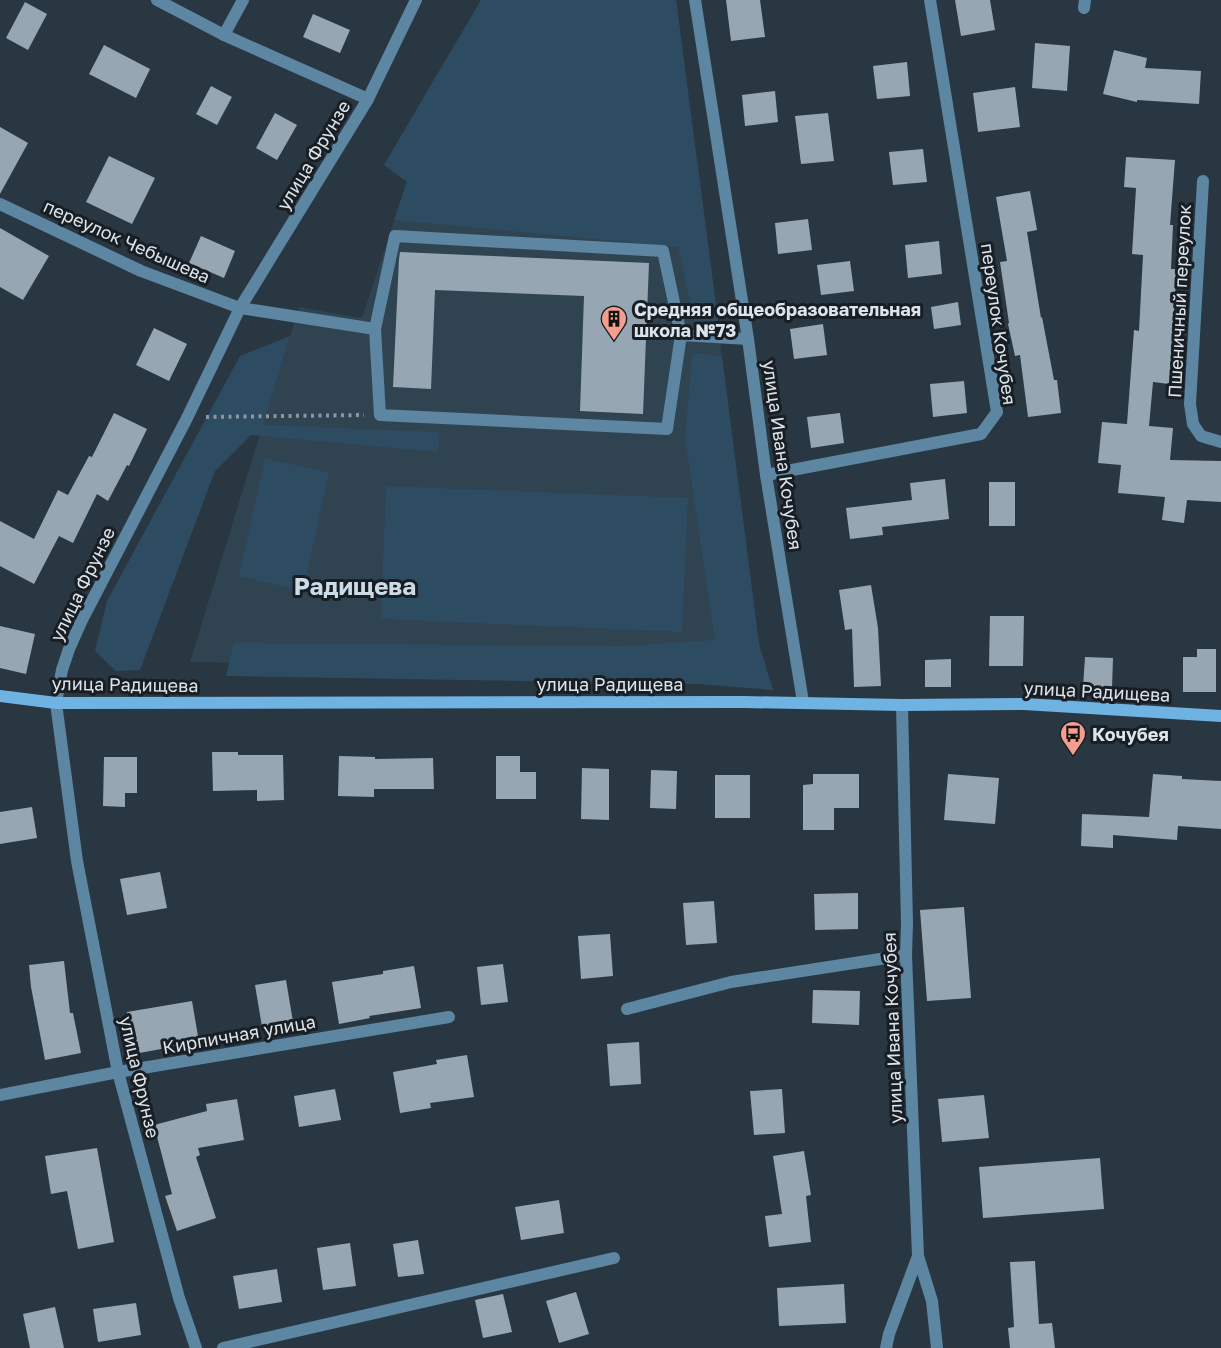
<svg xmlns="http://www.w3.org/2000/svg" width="1221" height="1348" viewBox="0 0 1221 1348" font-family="'Golos Text',sans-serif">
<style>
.built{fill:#304351}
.green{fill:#2d4c62}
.building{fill:#96a7b3}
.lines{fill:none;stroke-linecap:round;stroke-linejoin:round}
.path{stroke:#8b969f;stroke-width:4;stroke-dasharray:3 4.5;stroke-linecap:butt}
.lane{stroke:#5d86a3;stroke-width:12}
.street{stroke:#5d86a3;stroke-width:12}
.secondary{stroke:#6fb3e2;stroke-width:12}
.labels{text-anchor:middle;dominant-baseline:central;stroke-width:6;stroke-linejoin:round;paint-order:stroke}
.street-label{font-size:18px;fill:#dce4eb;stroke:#181e23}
.poi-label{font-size:18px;font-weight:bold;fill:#dce4eb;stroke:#181e23;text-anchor:start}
.district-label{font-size:24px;font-weight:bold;fill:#cbdce9;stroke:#181e23}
</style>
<rect width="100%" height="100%" fill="#293742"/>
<polygon class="built" points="481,0 676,0 759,644 756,675 190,662 299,307 362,318 407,182 384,165"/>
<g class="green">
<polygon points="481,0 676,0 719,327 695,324 678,247 394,220 407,182 384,165"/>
<polygon points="290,336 263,425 440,432 438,452 251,435 215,471 140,670 116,671 95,651 107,601 240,356"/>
<polygon points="692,353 722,356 759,644 773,690 697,684 226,676 234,643 624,646 715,640 685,438"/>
<polygon points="265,458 329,473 303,591 239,576"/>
<polygon points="386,486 688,498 682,632 381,619"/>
</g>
<g class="building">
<polygon points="726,0 760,0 765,37 731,41"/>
<polygon points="955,0 990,0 995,30 961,36"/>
<polygon points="25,2 47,14 28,50 6,38"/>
<polygon points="313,14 350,30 340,53 303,37"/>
<polygon points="1035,43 1070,46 1067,91 1032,88"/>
<polygon points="104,45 150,69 136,98 89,74"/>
<polygon points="1114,50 1147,58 1145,68 1201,71 1199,104 1137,100 1137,102 1103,94"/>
<polygon points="907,62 910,96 877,99 873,66"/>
<polygon points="211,86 232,97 217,125 196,114"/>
<polygon points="1015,87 1020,127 978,132 973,93"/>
<polygon points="775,91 778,122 745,126 742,95"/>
<polygon points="275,113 297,125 277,160 256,148"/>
<polygon points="828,113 834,161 801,164 795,116"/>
<polygon points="0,127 28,143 0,194"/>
<polygon points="923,149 927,182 893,185 889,152"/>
<polygon points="109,156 155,178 132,224 86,202"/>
<polygon points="1126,157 1175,160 1170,225 1173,225 1171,269 1177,269 1169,384 1153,382 1149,426 1173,428 1170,460 1221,461 1221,502 1187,500 1184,523 1162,520 1165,497 1118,493 1121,465 1098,463 1102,422 1127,424 1134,330 1139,331 1143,255 1132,254 1136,188 1124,187"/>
<polygon points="1030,191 1037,230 1027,232 1041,318 1042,317 1054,380 1057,380 1061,413 1028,417 1020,355 1015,356 1008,324 1009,323 1000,262 1007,261 996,197"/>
<polygon points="808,219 812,250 778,254 775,223"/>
<polygon points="0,228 49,256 23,300 0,287"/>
<polygon points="201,236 235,251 224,278 189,263"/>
<polygon points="939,241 942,274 908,278 905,245"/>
<polygon points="400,252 649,263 643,414 580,411 584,296 435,290 431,389 393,387 399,259"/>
<polygon points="850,261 854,291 821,295 817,265"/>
<polygon points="958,302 961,325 934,329 931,307"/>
<polygon points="823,324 827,355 794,359 790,329"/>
<polygon points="154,328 187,344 169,381 136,365"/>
<polygon points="964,381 967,413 933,417 930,384"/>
<polygon points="114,413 147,429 129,466 127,465 108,501 97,494 73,543 59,536 34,584 0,566 0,521 34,539 58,490 68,495 89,456 92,457"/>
<polygon points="840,413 844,443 811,448 807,417"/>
<polygon points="945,479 949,519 882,527 883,535 850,539 846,508 912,500 910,483"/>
<rect x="989" y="482" width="26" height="44"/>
<polygon points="871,585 878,628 881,686 854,687 852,629 845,630 839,590"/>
<polygon points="990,616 1024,616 1023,666 989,666"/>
<polygon points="0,626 35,634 26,674 0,668"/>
<polygon points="1197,649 1216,649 1216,692 1183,692 1183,657 1197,657"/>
<polygon points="1085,657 1113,658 1112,688 1083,687"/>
<polygon points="951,659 951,687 925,687 925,660"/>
<polygon points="212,752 238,752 238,755 283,755 284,800 257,801 257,790 213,791"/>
<polygon points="339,756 375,757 375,759 433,758 434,789 374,789 374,797 338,796"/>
<polygon points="496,756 520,756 520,772 536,772 536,799 496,799"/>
<polygon points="104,757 137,757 137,793 125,793 125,807 103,806"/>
<polygon points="582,768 609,769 609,820 581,819"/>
<polygon points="651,770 677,771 676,809 650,808"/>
<polygon points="813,774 859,774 859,808 834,808 834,830 803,830 803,785 813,784"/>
<polygon points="948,774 999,778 995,824 944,820"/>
<polygon points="1153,774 1182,776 1182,779 1221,781 1221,829 1178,826 1177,840 1113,835 1113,848 1081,846 1082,814 1149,817"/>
<rect x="715" y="775" width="35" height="43"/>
<polygon points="32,807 37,838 0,844 0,812"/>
<polygon points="160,872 167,908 127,915 120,879"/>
<polygon points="858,893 858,929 815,930 814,894"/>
<polygon points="714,901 717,943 686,945 683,903"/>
<polygon points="964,907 971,998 927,1001 920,910"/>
<polygon points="610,934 613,976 581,979 578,936"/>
<polygon points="64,961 70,1013 73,1013 81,1053 45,1060 31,987 29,965"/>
<polygon points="503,964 508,1002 481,1005 477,967"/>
<polygon points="414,966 421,1008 369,1016 370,1018 339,1024 332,982 383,974 383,971"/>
<polygon points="286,980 293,1022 262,1027 255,985"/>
<polygon points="813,990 860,991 859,1025 812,1023"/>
<polygon points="192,1001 199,1042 134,1054 127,1012"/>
<polygon points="639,1042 641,1084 610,1086 607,1044"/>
<polygon points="467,1055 474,1097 430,1103 431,1108 400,1113 393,1072 437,1064 436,1060"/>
<polygon points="335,1089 341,1120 299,1127 294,1096"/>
<polygon points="782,1089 785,1133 754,1135 750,1091"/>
<polygon points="984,1095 989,1138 942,1142 938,1099"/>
<polygon points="237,1099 244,1140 198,1148 200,1155 196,1157 216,1218 177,1231 165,1196 172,1194 154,1125 207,1111 206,1104"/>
<polygon points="97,1148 114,1242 78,1249 67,1191 51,1194 45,1156"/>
<polygon points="804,1151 811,1195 806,1196 811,1242 769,1247 765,1216 782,1214 773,1156"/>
<polygon points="1100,1158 1104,1209 983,1218 979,1167"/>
<polygon points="559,1200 564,1233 521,1240 515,1207"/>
<polygon points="418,1240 424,1274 398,1277 393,1244"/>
<polygon points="350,1243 356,1286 323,1290 317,1248"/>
<polygon points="1035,1261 1039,1324 1052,1323 1055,1348 1010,1348 1008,1328 1014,1327 1010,1262"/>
<polygon points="277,1269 282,1302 239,1309 233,1276"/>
<polygon points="844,1284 846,1323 779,1326 777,1288"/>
<polygon points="576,1292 589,1334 559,1343 546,1301"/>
<polygon points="503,1294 512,1332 483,1338 475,1300"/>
<polygon points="136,1303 141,1335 98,1342 93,1309"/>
<polygon points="55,1307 64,1348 30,1348 23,1314"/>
</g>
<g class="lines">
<polyline class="path" points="206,417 364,415"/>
<g class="lane">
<polyline points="1084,8 1085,0"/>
<polyline points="224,35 243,0"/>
<polyline points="240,308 375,329"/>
<polyline points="681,335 663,251 395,236 375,329 380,415 667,429 681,335 748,339"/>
<polyline points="627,1009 731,982 906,955"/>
<polyline points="223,1348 614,1258"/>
<polyline points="886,1348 889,1334 918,1256"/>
</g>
<g class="street">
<polyline points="157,0 224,35 368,99"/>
<polyline points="695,0 748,339 766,475 803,702"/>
<polyline points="1203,181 1190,404 1193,424 1201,436 1221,442"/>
<polyline points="0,204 141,271 240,308"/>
<polyline points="766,475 981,434 997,412 930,0"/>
<polyline points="902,705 907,923 906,955 918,1256 932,1301 937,1348"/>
<polyline points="0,1095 118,1072 449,1017"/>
<polyline points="196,1348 179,1298 118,1072 77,861 56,703 62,670 69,649 81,622 187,418 240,308 368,99 416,0"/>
</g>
<polyline class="secondary" points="0,696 56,703 744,702 902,705 1024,704 1221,716"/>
</g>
<defs>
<symbol id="building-pin" viewBox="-11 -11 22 30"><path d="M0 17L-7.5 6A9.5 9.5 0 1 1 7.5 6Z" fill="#f59d8e" stroke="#181e23"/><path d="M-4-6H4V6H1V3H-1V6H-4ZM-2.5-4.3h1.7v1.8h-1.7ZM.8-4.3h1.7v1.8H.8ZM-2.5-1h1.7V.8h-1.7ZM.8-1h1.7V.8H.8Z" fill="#111"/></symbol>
<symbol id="bus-pin" viewBox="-11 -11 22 30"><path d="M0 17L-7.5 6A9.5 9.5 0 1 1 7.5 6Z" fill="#f59d8e" stroke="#181e23"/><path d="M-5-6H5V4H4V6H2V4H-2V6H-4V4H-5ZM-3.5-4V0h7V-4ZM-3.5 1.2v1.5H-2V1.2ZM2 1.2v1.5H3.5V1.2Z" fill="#111"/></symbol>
</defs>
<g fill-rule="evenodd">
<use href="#building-pin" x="599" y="304" width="30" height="40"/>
<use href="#bus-pin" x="1058" y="719" width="30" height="40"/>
</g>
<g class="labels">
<g class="street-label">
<text transform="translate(313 155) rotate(-59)">улица Фрунзе</text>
<text transform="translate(127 241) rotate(24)">переулок Чебышева</text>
<text transform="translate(1179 301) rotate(-87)">Пшеничный переулок</text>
<text transform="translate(999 324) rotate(82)">переулок Кочубея</text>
<text transform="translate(783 455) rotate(82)">улица Ивана Кочубея</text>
<text transform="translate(82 584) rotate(-64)">улица Фрунзе</text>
<text transform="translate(125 684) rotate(1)">улица Радищева</text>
<text x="610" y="684">улица Радищева</text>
<text transform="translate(1097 691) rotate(3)">улица Радищева</text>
<text transform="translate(892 1028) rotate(-92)">улица Ивана Кочубея</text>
<text transform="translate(239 1034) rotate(-10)">Кирпичная улица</text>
<text transform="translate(140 1077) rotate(77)">улица Фрунзе</text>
</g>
<g class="poi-label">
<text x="634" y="309">Средняя общеобразовательная<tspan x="634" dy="21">школа №73</tspan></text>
<text x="1092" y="734">Кочубея</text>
</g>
<g class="district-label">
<text x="355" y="585">Радищева</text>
</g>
</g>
</svg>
